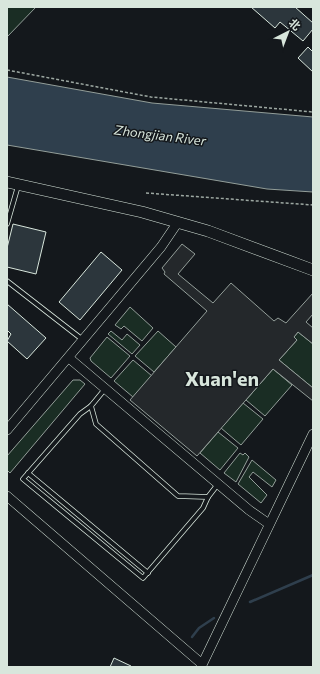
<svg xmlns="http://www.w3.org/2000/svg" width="320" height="674" viewBox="0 0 320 674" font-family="Commissioner,'Noto Sans SC',sans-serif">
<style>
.green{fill:#1a2d24;stroke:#939e99}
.parking{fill:#24282b;stroke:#939e99}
.water{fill:#2f3f4d;stroke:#939e99}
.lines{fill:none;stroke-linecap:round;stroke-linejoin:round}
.stream{stroke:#2f3f4d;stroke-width:2.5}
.building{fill:#2c363c;stroke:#d8e6dc}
.service-casing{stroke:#d8e6dc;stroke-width:5.5}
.tertiary-casing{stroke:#d8e6dc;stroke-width:10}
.secondary-casing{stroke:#d8e6dc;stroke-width:12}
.path{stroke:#9da8a2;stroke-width:1.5;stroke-dasharray:3 2;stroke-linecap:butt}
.service{stroke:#14181c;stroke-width:4}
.tertiary{stroke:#14181c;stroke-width:9}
.secondary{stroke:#14181c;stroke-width:11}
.labels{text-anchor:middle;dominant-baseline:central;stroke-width:3;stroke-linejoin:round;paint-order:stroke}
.water-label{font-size:13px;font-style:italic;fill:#d8e6dc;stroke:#14181c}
.town-label{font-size:20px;font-weight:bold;fill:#d8e6dc;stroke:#14181c}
</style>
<rect width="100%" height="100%" fill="#14181c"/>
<g class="green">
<polygon points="7,7 36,7 7,37"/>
<polygon points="130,307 153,328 142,341 124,326 121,329 115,325"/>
<polygon points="111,331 122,340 127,334 140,345 132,354 108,334"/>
<polygon points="158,331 176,347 154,372 135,356"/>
<polygon points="298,332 313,344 313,388 279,360 297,340 294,337"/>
<polygon points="107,337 130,356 111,378 91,361 90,358"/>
<polygon points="133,360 152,376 133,397 114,381"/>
<polygon points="273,369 292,385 265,416 246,400"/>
<polygon points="73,380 80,380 85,384 10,473 7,470 7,456"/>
<polygon points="243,403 263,419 241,445 221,428"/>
<polygon points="218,432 238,448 220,470 200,453"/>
<polygon points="240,453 243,455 245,453 249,457 236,482 224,473"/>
<polygon points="252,460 276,480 272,487 253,472 249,477 267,495 261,503 238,484"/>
</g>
<polygon class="parking" points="182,244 195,254 178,274 213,303 231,283 274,321 278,318 286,323 313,293 313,314 306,322 313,328 313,344 298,332 294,337 297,340 279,360 313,388 313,401 273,369 197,456 130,400 207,311 164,274 165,272 162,268"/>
<polygon class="water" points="7,77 152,103 313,117 313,192 267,189 7,145"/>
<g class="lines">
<g class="stream">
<polyline points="250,602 313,575"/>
<polyline points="192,637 199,628 214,618"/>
</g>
</g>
<g class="building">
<polygon points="251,7 295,7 313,23 313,29 303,41 280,22 275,28"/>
<polygon points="308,47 313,52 313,72 298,58"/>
<polygon points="13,224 46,232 36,274 7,267 7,248"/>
<polygon points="101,252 122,270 80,320 59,302"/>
<polygon points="7,304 46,338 27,359 7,341 11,334 7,330"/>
<polygon points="114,658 131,666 131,667 110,667"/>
</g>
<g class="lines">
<defs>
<g id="service">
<polyline points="7,224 18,186"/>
<polyline points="7,281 83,340"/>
<polyline points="105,389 91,406 80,414 23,479 143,578 203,508 208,497 218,484"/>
<polyline points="91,406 96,424 178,496 208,497"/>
<polyline points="28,473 148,573"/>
</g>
<g id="tertiary">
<polyline points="69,358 249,510 269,524"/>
<polyline points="7,430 161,247 178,222"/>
<polyline points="7,496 202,664"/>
<polyline points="201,667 313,434"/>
</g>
<polyline id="secondary" points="7,182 142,212 208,231 313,270"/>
</defs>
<use href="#service" class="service-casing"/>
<use href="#tertiary" class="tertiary-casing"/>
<use href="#secondary" class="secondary-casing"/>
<g class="path">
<polyline points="7,70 151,97 313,112"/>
<polyline points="146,193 313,205"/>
</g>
<use href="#service" class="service"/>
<use href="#tertiary" class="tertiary"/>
<use href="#secondary" class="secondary"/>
</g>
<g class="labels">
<g class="water-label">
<text transform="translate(160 135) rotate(7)">Zhongjian River</text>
</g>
<g class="town-label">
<text x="222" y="378">Xuan'en</text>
</g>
</g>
<rect width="320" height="674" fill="none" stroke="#d8e6dc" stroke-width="16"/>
<g transform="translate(288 32) rotate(42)" stroke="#14181c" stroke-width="3" paint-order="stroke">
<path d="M0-3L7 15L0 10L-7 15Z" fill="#d8e6dc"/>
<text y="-6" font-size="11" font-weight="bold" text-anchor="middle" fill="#d8e6dc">北</text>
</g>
</svg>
